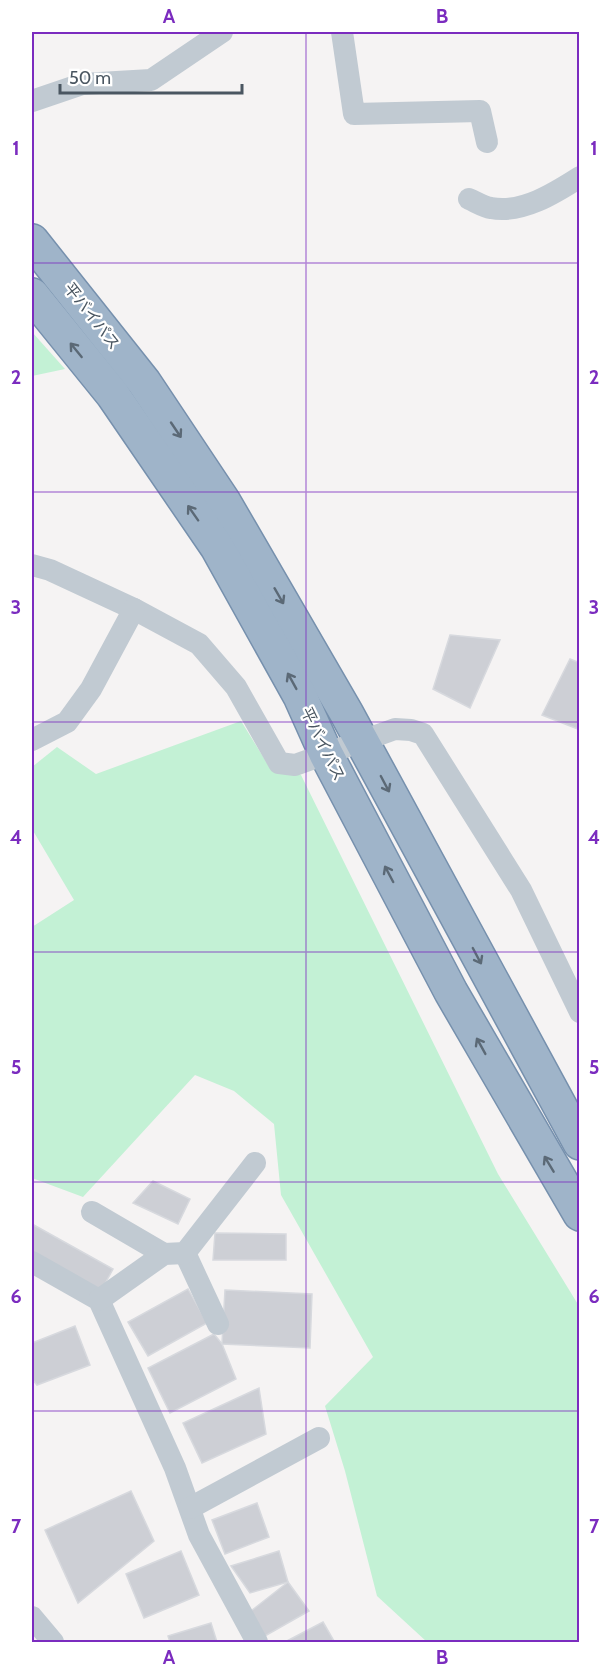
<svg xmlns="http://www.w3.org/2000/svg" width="611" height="1674" viewBox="0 0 611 1674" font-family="Cabin,'Noto Sans JP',sans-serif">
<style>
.green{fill:#c3f1d5}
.building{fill:#cdcfd5;stroke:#d7d9de;stroke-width:1.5}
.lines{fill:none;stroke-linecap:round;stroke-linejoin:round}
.trunk-casing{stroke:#7690ad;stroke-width:36}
.minor{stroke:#c1cad2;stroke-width:22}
.trunk{stroke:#9fb4c9;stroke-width:33}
.oneway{stroke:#5b6976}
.grid{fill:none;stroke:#7b2cbf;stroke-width:1.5;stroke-opacity:0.55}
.labels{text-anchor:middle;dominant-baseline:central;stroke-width:4.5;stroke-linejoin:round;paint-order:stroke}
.street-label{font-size:16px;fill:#4a5661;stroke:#fff}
.neatline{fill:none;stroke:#7b2cbf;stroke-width:2}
.grid-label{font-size:20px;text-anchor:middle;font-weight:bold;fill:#7b2cbf}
</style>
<rect width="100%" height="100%" fill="#f5f3f3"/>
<g class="green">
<polygon points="32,332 65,369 32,376"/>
<polygon points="241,721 270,768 301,775 498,1174 579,1306 579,1642 427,1642 377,1596 345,1471 325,1406 373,1357 281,1195 274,1124 234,1091 195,1075 83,1197 32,1178 32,927 74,900 32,829 32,767 57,747 96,774"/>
</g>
<g class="building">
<polygon points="450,635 500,640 470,708 433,689"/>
<polygon points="570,659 580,663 580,730 542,715"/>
<polygon points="153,1181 190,1199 178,1224 133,1203"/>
<polygon points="32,1224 113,1269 101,1291 32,1253"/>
<polygon points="215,1233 286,1234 286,1260 213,1260"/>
<polygon points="188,1289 207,1323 148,1356 128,1322"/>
<polygon points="225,1290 312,1294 310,1348 222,1344"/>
<polygon points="75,1326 90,1365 37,1385 32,1379 32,1343"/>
<polygon points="214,1334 222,1344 236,1379 170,1413 148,1368"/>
<polygon points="259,1388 266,1434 202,1463 183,1423"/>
<polygon points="131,1491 154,1541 78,1603 45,1530"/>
<polygon points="257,1503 269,1537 225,1554 212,1520"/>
<polygon points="181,1551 199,1595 144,1618 126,1574"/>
<polygon points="279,1551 288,1582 250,1593 231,1566"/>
<polygon points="288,1582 309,1611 265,1636 251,1611"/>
<polygon points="323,1622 334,1641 285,1642"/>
<polygon points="211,1623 217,1642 170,1642 168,1636"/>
</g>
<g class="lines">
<defs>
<g id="trunk">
<polyline points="32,241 144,382 224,502 347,714 580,1143"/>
<polyline points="32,295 113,395 217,547 300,696 326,754 451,992 580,1214"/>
</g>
</defs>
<use href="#trunk" class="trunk-casing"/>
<g class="minor">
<polyline points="342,32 354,114 480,111 487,142"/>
<polyline points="32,101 82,84 151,80 222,32"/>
<path d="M 469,199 C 476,202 484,207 491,208 C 522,214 555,193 580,177"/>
<polyline points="32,565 50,570 134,609 199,644 236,687 279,763 295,765 395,729 411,730 423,734 521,890 580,1012"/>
<polyline points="32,740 67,722 91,689 134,609"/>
<polyline points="92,1212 164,1254"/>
<polyline points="185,1253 218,1324"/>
<polyline points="32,1262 99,1300 175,1468 199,1535 257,1642"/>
<polyline points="99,1300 164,1254 185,1253 255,1163"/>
<polyline points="190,1508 319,1438"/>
<polyline points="32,1617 53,1642"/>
</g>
<use href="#trunk" class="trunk"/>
</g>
<defs><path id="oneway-shaft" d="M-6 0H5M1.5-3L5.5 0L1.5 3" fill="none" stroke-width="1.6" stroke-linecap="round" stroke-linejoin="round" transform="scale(1.5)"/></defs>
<g class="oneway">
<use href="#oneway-shaft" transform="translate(76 350) rotate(-129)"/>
<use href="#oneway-shaft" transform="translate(176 430) rotate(56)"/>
<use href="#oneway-shaft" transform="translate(193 513) rotate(-125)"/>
<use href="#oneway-shaft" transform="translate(279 596) rotate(60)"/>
<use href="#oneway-shaft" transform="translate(292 681) rotate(-119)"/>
<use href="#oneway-shaft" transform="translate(385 784) rotate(62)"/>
<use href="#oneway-shaft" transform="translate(389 874) rotate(-118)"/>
<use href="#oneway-shaft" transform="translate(477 956) rotate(62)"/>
<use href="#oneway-shaft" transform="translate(481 1046) rotate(-119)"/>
<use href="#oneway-shaft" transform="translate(549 1164) rotate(-121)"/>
</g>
<path class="grid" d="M 306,32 L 306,1642M 32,263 L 580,263M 32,492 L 580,492M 32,722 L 580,722M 32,952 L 580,952M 32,1182 L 580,1182M 32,1411 L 580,1411"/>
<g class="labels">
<g class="street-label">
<text transform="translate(92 316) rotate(52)">平バイパス</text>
<text transform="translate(323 744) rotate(64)">平バイパス</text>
</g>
</g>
<rect width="611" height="1674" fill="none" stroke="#ffffff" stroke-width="66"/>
<path d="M60 84v9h182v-9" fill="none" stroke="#4a5661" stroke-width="3"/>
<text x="69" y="84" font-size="18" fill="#4a5661" stroke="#ffffff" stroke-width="4.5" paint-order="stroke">50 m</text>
<rect x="33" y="33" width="545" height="1608" class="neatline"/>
<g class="grid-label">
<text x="169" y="23">A</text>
<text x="442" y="23">B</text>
<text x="16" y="155">1</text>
<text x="594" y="155">1</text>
<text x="16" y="384">2</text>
<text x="594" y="384">2</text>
<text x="16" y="614">3</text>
<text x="594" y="614">3</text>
<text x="16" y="844">4</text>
<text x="594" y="844">4</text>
<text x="16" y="1074">5</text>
<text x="594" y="1074">5</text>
<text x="16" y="1303">6</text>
<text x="594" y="1303">6</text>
<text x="16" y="1533">7</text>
<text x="594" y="1533">7</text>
<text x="169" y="1664">A</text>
<text x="442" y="1664">B</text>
</g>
</svg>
